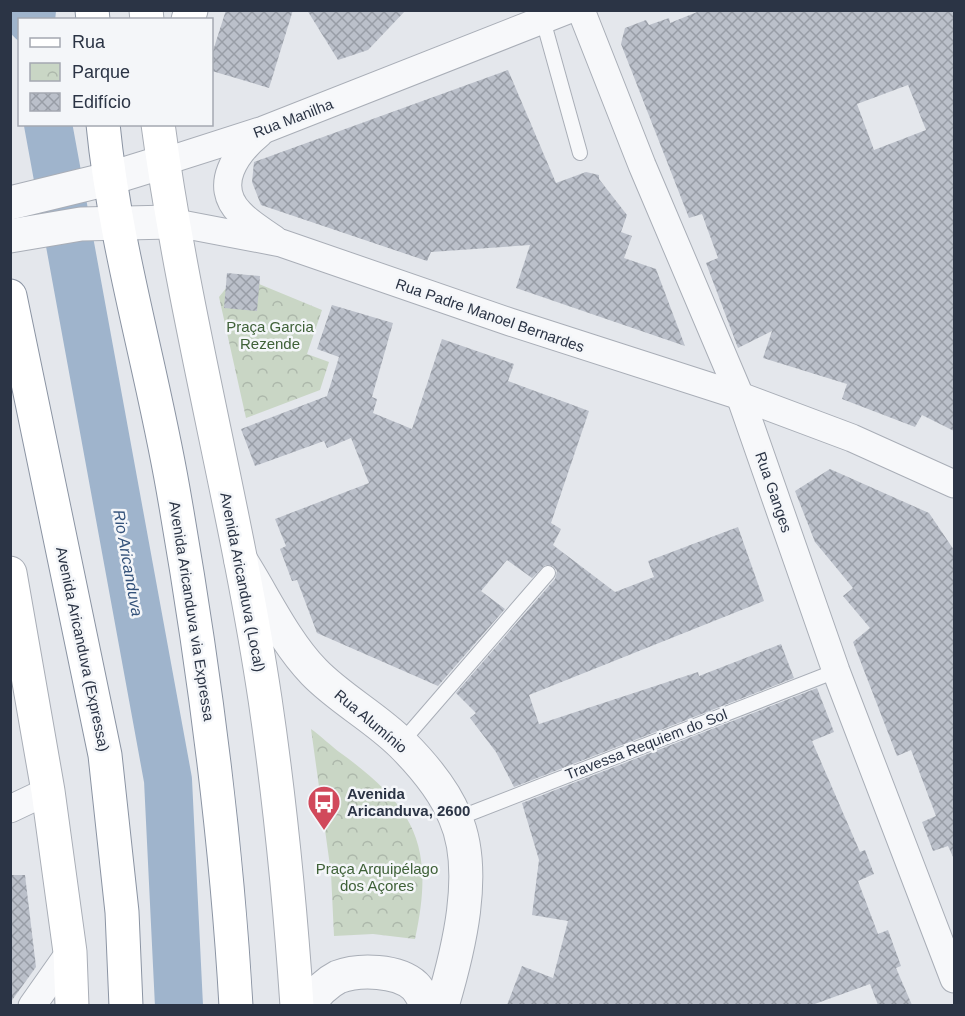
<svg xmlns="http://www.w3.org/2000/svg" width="965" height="1016" viewBox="0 0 965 1016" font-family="Arial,sans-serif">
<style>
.park{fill:url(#park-crowns)}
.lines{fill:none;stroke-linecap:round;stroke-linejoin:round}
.river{stroke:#9fb4cc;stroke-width:48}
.building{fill:url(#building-cross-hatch);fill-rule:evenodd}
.service-casing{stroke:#a9aeb7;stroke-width:16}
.minor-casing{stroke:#a9aeb7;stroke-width:29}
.tertiary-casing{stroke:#a9aeb7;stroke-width:35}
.secondary-casing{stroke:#a9aeb7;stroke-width:35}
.trunk-casing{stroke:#8b94a3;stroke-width:35}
.service{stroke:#f7f8fa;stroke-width:14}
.minor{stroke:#f7f8fa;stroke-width:27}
.tertiary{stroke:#f7f8fa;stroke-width:33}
.secondary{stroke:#fff;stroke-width:33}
.trunk{stroke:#fff;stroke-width:33}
.labels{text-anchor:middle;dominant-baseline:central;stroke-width:5;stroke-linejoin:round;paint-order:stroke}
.street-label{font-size:15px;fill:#2b3445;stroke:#f4f6f9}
.park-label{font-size:15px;fill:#3f6138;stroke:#f4f6f9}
.poi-label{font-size:15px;font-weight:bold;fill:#2b3445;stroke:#f4f6f9;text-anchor:start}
.water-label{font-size:16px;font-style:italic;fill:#34527a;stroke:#f4f6f9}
</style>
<defs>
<pattern id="park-crowns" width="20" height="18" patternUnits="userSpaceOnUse" patternTransform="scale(1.5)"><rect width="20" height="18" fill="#c9d6c5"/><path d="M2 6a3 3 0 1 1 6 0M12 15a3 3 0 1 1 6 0" fill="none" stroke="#adb8ab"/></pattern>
<pattern id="building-cross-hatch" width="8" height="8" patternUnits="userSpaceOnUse" patternTransform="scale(1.5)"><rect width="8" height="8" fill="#bbc0ca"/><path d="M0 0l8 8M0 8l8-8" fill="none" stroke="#989da6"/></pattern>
</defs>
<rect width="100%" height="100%" fill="#e4e7ec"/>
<g class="park">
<polygon points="231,282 259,284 322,310 307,354 329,362 320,390 246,418 219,297"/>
<path d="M 311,729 C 320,735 332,747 342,754 C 416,808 435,847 415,939 L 373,934 L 334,936 L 331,873 Z"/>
</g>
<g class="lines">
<g class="river">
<polyline points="31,20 32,10"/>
<polyline points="48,124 168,780 179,1006"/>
</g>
</g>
<g class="building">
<polygon points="226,10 293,10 269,88 212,71 212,54"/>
<polygon points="307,10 406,10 368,50 338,60"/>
<path d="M 702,10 L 954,10 L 954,431 L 922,415 L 915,427 L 842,399 L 847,384 L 763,358 L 772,331 L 738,348 L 706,263 L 718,258 L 702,214 L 689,218 L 621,44 L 625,28 L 646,20 L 649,25 L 669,18 L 670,23 ZM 908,85 L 926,130 L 874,150 L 857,104 Z"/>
<polygon points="508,70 556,183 586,172 599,175 599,179 627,215 621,232 632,236 624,258 656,269 685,346 516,288 530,245 431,252 427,261 261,205 252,182 254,162"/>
<polygon points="227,273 260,276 257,311 224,308"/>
<polygon points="332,305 393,323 372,397 377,399 373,413 412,429 442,339 514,364 508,381 589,411 551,523 561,529 553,545 615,592 654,577 648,561 738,527 764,601 529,695 539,724 698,672 699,676 781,644 794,678 514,787 496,752 470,718 476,713 456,693 555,579 557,571 553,566 545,565 532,578 507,560 481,591 505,609 438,686 317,633 297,580 292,581 280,549 286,546 275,519 369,483 351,438 327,448 324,441 255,466 241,429 327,396 339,357 317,349"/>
<polygon points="830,469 929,513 954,550 954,859 948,846 933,851 922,822 936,816 911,750 897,756 853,642 870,628 843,596 853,588 815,542 795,491"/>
<polygon points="817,688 834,732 812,741 860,852 865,850 874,874 858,881 878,934 888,930 901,966 896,968 912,1005 878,1005 870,984 812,1005 507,1005 522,966 553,978 568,921 532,915 539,860 522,803"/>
<polygon points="10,875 25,875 36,967 10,1003"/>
</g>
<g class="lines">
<defs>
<g id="service">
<polyline points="543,20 580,153"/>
<polyline points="401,743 548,573"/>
<polyline points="456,819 836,671"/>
</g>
<g id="minor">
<polyline points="581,10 642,165 740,396 836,671 954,979"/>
<path d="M 260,133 C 237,152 212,185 240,213 C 249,223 263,231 274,239"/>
<polyline points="163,162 263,130 568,10"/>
<polyline points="171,222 281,243 510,322 740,396 852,438 954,484"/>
<polyline points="10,809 48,791"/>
<polyline points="32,1006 70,952"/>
</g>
<g id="tertiary">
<polyline points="10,203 108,179 163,162"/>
<polyline points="10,236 81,224 171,222"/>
<path d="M 241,561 C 264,597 284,641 314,672 C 340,699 375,717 402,744 C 423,765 444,790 455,817 C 479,871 458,952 442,1006"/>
<path d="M 307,1006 C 315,995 326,983 338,977 C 359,969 398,970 415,986 C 420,991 424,1000 428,1006"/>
</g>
<g id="secondary">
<polyline points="146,10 147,20"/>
<polyline points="188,20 191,10"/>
<path d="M 158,124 C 184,318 236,506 265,699 C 280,801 290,903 297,1006"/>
<polyline points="10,573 48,791 70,952 72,1006"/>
</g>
<g id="trunk">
<polyline points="92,10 93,20"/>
<path d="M 103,124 C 115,248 152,367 173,489 C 203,660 226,832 236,1006"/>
<polyline points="10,296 105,755 122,912 126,1006"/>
</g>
</defs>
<use href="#service" class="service-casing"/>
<use href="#minor" class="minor-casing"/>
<use href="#tertiary" class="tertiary-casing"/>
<use href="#secondary" class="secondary-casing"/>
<use href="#trunk" class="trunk-casing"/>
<use href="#service" class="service"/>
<use href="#minor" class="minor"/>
<use href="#tertiary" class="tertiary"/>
<use href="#secondary" class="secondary"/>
<use href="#trunk" class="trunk"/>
</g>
<defs>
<symbol id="bus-pin" viewBox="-11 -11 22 30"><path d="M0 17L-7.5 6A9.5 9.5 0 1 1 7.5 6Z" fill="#d1495b" stroke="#f4f6f9"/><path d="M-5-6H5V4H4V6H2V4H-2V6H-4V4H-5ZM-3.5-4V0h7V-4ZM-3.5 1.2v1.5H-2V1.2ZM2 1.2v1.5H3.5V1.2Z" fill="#fff"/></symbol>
</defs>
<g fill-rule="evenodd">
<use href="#bus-pin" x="305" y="783" width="38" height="52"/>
</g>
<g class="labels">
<g class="street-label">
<text transform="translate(293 118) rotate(-21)">Rua Manilha</text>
<text transform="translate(490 315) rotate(19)">Rua Padre Manoel Bernardes</text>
<text transform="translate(774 492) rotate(71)">Rua Ganges</text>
<text transform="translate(243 582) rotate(79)">Avenida Aricanduva (Local)</text>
<text transform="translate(192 611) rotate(81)">Avenida Aricanduva via Expressa</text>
<text transform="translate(83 649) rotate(78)">Avenida Aricanduva (Expressa)</text>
<text transform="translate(371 721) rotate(40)">Rua Alumínio</text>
<text transform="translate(646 744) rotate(-21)">Travessa Requiem do Sol</text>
</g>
<g class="park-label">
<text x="270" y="326">Praça Garcia<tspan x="270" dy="17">Rezende</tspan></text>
<text x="377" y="868">Praça Arquipélago<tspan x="377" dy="17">dos Açores</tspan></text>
</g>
<g class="poi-label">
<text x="347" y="793">Avenida<tspan x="347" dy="17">Aricanduva, 2600</tspan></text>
</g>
<g class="water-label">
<text transform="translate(128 563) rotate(80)">Rio Aricanduva</text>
</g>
</g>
<rect width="965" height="1016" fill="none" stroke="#2b3445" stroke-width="24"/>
<rect x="18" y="18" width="195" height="108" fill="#f4f6f9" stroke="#a4a8b1" stroke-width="1.5"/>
<rect x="30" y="38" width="30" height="9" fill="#ffffff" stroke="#a4a8b1" stroke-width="1.5"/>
<text x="72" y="48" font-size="18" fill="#2b3445">Rua</text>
<rect x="30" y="63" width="30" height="18" fill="url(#park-crowns)" stroke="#a4a8b1" stroke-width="1.5"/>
<text x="72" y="78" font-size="18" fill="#2b3445">Parque</text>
<rect x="30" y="93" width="30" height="18" fill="url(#building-cross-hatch)" stroke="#a4a8b1" stroke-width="1.5"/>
<text x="72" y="108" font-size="18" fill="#2b3445">Edifício</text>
</svg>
